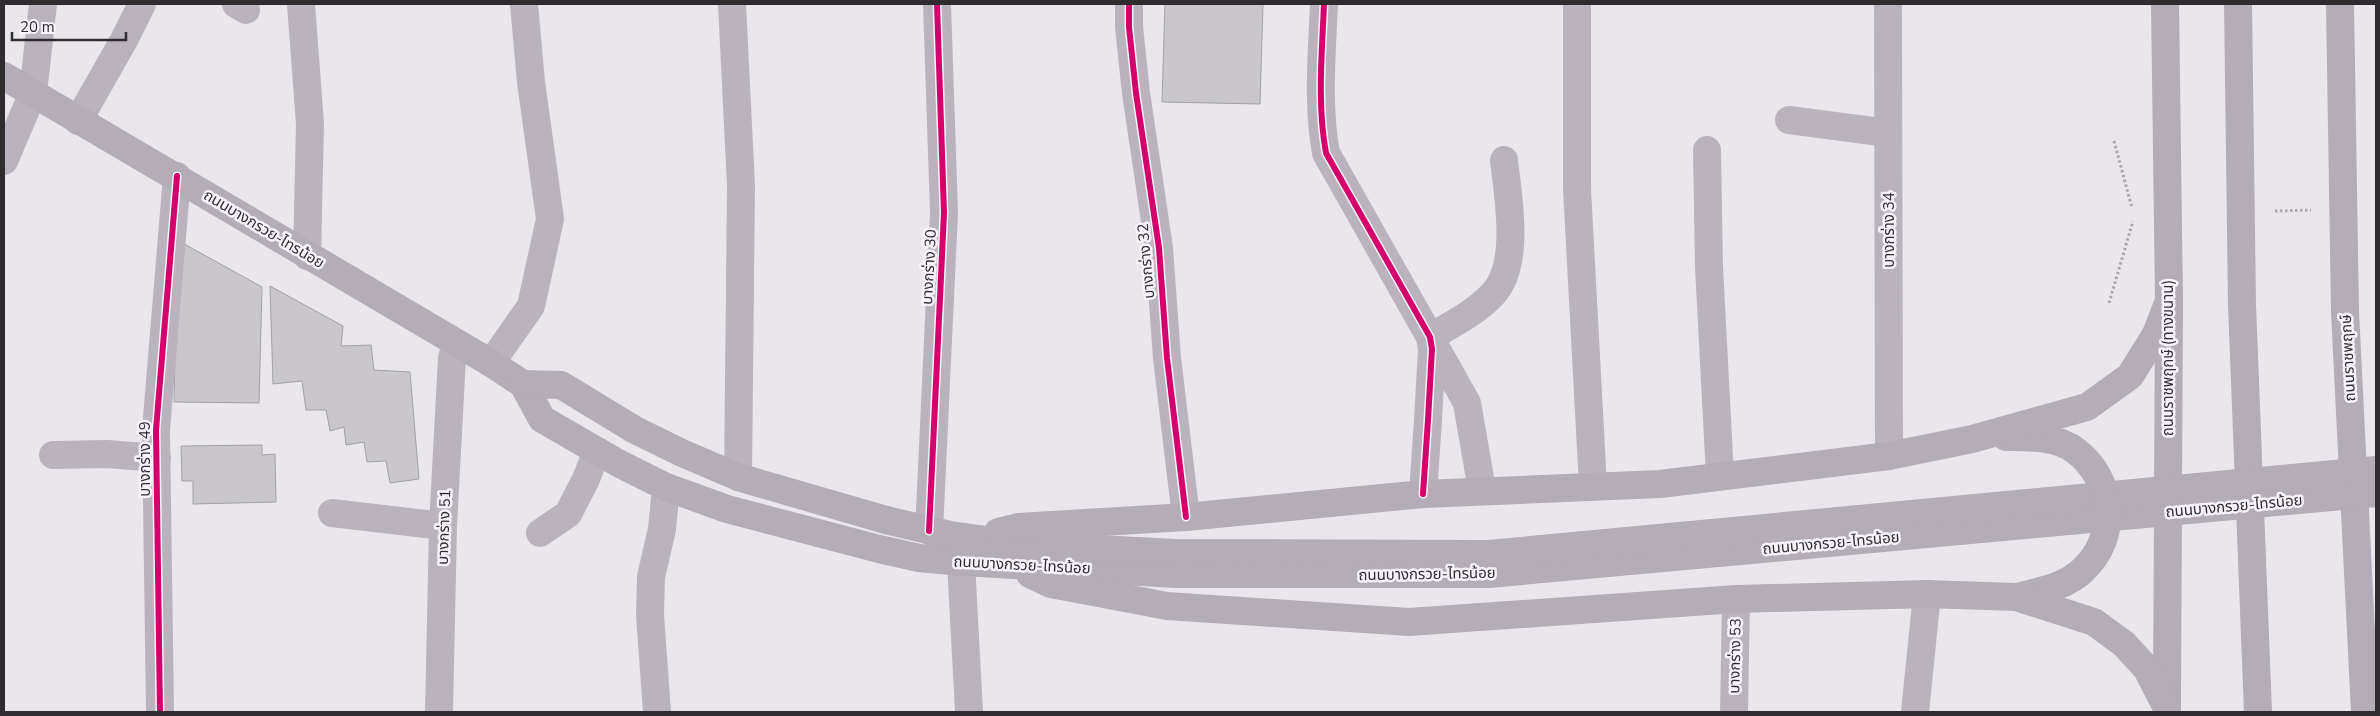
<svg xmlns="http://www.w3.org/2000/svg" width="2380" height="716" viewBox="0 0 2380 716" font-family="'Nunito Sans','Noto Sans Thai',sans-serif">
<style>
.building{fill:#c9c7cb;stroke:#a2a1a4}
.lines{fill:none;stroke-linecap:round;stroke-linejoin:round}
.path{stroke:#aca7ad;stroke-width:3;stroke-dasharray:2.5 2.5;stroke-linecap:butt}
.minor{stroke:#bab3bd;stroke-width:28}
.major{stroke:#b4acb7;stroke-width:28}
.cycleway-casing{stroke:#f6f3fb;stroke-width:9}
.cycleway{stroke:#d6006c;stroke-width:6}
.labels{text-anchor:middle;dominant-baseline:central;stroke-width:5;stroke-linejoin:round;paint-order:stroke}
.street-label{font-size:15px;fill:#2e2c2f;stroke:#f6f3fb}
</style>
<rect width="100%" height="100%" fill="#e9e7ec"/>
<g class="building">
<polygon points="1165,4 1263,4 1260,104 1162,102"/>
<polygon points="177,240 262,287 259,403 174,402"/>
<polygon points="270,286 343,326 341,346 371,345 374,370 410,372 419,479 390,483 386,461 367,462 364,442 346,445 344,427 330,431 326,410 306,410 302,381 273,384"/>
<polygon points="262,445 262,455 275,454 276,502 193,504 193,481 182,481 181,446"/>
</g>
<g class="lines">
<g class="path">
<polyline points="2114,141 2132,208"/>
<polyline points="2275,211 2311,210"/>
<polyline points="2109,303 2133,221"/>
</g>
<g class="minor">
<polyline points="236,4 246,10"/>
<polyline points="301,4 310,124 307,256"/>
<polyline points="732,4 741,186 738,477"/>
<polyline points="1129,4 1129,27 1136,93 1159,248 1167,358 1186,517"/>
<path d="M 1324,4 C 1322,53 1317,104 1326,153 L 1430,337 L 1432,349 L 1428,420 L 1423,494"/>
<polyline points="1577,4 1577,189 1593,486"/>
<polyline points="1888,4 1889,456"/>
<polyline points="1789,120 1888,133"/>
<polyline points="78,121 124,40 142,4"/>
<polyline points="1707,150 1709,267 1720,476"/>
<polyline points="4,161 33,93 43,4"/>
<polyline points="491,363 531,306 550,219 531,82 524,4"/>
<polyline points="53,455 107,454 157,458"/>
<path d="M 1482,490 L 1467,403 L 1430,337 C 1453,324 1475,313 1493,294 C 1521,264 1508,197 1504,160"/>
<polyline points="332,513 443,526"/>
<polyline points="929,531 944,213 937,4"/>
<polyline points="540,533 568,514 586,479 597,451"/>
<polyline points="961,562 969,712"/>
<polyline points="160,712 156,430 177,176"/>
<polyline points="439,712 443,526 452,358 456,343"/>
<polyline points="657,712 650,615 651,577 662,529 666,487"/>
<polyline points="1734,712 1736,599"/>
<polyline points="1915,712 1927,594"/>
</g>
<g class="major">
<polyline points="2165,4 2169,301 2167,703"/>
<polyline points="2238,4 2242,305 2258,712"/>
<polyline points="2340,4 2345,312 2365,712"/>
<polyline points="4,76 491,363 523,384 542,419 618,463 666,487 727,509 879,549 919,558 961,562 1176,574 1489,574 2376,493"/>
<polyline points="523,384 561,385 635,430 682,453 738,477 886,520 950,535 1023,545 1175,553 1489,554 2376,470"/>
<path d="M 2006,437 C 2028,437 2057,436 2076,451 C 2114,480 2119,537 2083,570 C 2066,587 2039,591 2017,597"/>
<polyline points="998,532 1018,527 1186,517 1423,494 1660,484 1889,456 1972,439 2087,407 2130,376 2156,334 2169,301"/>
<polyline points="1030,574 1051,584 1167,606 1409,622 1736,599 1927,594 2016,597 2094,622 2124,644 2147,669 2167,708"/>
</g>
<defs>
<g id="cycleway">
<polyline points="1129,4 1129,27 1136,93 1159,248 1167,358 1186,517"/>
<path d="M 1324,4 C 1322,53 1317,104 1326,153 L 1430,337 L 1432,349 L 1428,420 L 1423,494"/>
<polyline points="929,531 944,213 937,4"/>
<polyline points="160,712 156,430 177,176"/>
</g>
</defs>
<use href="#cycleway" class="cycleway-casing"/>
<use href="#cycleway" class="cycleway"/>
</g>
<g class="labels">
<g class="street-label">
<text transform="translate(264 229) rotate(31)">ถนนบางกรวย-ไทรน้อย</text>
<text transform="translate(1889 230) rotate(-90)">บางกร่าง 34</text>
<text transform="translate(1146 261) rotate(-95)">บางกร่าง 32</text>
<text transform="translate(929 267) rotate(-87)">บางกร่าง 30</text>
<text transform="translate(2168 358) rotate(-90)">ถนนราชพฤกษ์ (ทางขนาน)</text>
<text transform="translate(2348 358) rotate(-93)">ถนนราชพฤกษ์</text>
<text transform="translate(145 459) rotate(-90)">บางกร่าง 49</text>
<text transform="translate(2234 506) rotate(-5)">ถนนบางกรวย-ไทรน้อย</text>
<text transform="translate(444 527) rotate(-88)">บางกร่าง 51</text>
<text transform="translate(1831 543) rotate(-5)">ถนนบางกรวย-ไทรน้อย</text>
<text transform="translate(1022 565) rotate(3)">ถนนบางกรวย-ไทรน้อย</text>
<text transform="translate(1427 574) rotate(-1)">ถนนบางกรวย-ไทรน้อย</text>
<text transform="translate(1735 656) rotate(-89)">บางกร่าง 53</text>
</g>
</g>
<rect width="2380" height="716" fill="none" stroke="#2e2c2f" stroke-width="10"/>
<path d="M12 32v8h114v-8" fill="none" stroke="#2e2c2f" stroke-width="2.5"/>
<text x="20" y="32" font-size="15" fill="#2e2c2f" stroke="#f6f3fb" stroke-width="4" paint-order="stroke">20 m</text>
</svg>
